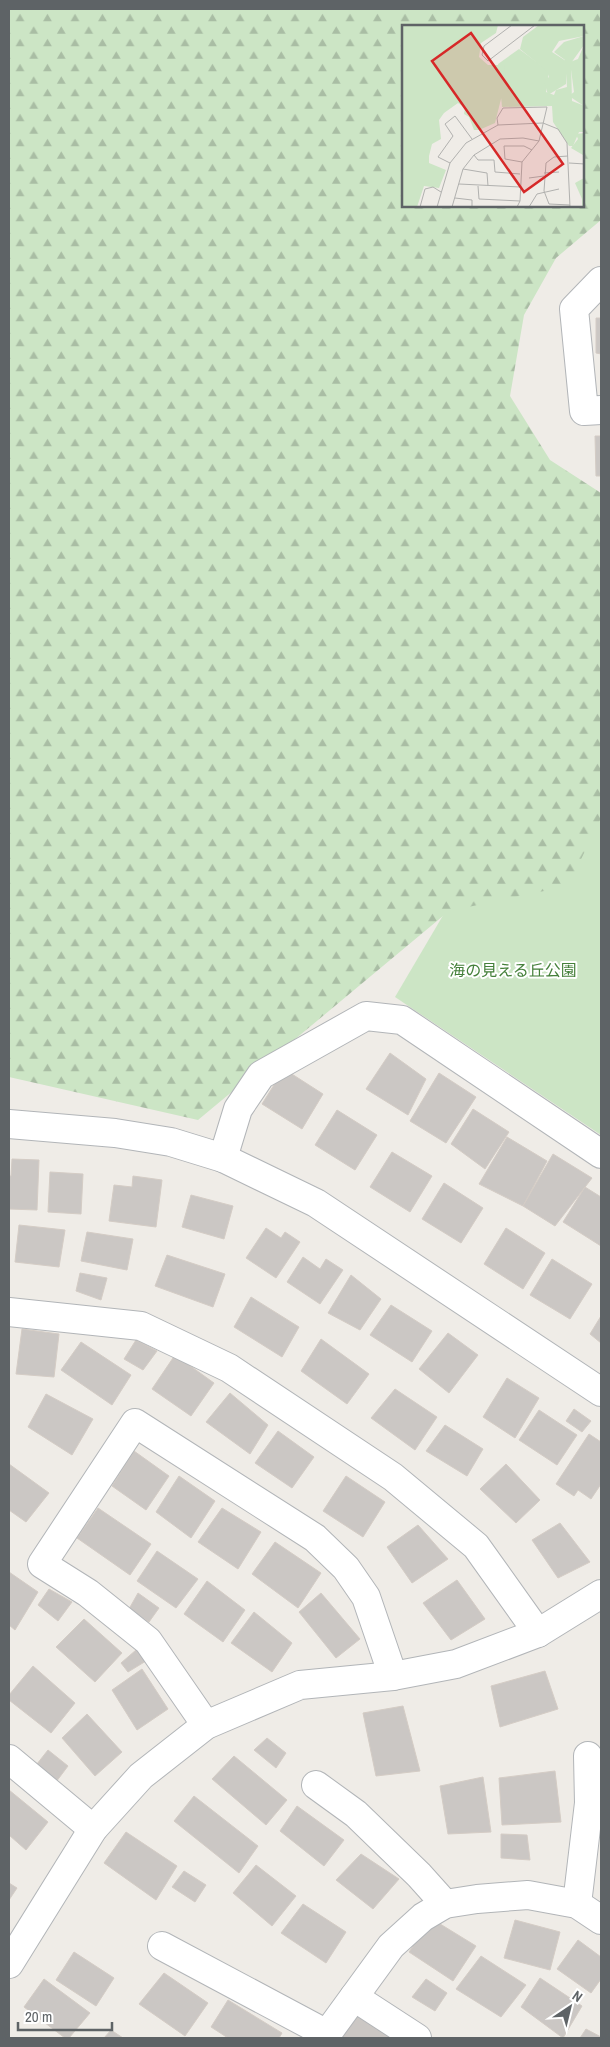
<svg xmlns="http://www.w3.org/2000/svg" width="610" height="2047" viewBox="0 0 610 2047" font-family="'Archivo Narrow','Noto Sans JP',sans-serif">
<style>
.green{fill:#cce5c5}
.forest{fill:url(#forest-firs);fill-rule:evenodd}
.building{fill:#cbc7c4;stroke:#d4ccc5}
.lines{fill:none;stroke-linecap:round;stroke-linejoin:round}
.minor-casing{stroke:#b2b5b8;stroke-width:30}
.minor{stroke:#fff;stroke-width:28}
.labels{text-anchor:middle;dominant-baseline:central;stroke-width:4;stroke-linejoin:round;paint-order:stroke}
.park-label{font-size:16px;fill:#45803b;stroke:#fff}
.inset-road{fill:none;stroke:#b1b1af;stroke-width:1}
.view{fill:#d62828;fill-opacity:0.15;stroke:#d62828;stroke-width:2.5}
.inset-edge{fill:none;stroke:#5e6366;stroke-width:2.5}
</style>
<defs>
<pattern id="forest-firs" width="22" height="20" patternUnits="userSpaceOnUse" patternTransform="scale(1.25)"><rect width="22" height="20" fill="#cce5c5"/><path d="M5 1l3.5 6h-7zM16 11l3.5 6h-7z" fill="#a9bda4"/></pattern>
</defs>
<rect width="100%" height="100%" fill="#efece7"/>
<polygon class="green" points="601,647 601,1135 395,997"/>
<path class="forest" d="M 9,9 L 601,9 L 601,220 L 556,258 L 524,315 L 510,396 L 550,460 L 601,493 L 601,818 L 568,886 L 449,911 L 198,1120 L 9,1077 ZM 404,26 L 584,26 L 584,206 L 404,206 Z"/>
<g class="building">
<polygon points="596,318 601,318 601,354 596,353"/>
<polygon points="595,436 601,436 601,476 596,476"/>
<polygon points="390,1053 426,1079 408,1115 366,1089"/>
<polygon points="284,1069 323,1094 302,1129 262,1104"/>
<polygon points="439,1073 476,1097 446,1143 410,1121"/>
<polygon points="473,1109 509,1132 485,1169 451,1144"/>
<polygon points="337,1110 377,1135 355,1170 315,1145"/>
<polygon points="507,1137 547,1161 523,1206 479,1184"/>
<polygon points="392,1152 432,1176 410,1212 370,1187"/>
<polygon points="553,1154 592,1178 555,1226 523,1206"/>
<polygon points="12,1159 39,1160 37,1210 9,1209 9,1176 11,1176"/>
<polygon points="50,1172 83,1174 81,1214 48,1212"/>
<polygon points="133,1176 162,1180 156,1227 109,1221 114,1185 132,1187"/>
<polygon points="444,1183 483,1208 461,1243 422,1219"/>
<polygon points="585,1187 601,1197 601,1246 563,1222"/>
<polygon points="191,1195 233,1206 224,1239 182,1227"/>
<polygon points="19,1225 65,1230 59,1267 15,1262"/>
<polygon points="266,1228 281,1238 285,1232 300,1242 276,1278 246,1258"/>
<polygon points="506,1228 545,1253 523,1289 484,1264"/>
<polygon points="87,1232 133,1239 127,1270 81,1261"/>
<polygon points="167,1255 225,1274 213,1307 155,1286"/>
<polygon points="303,1257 320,1269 326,1259 343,1270 320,1304 287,1282"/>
<polygon points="552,1259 592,1284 570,1319 530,1295"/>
<polygon points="80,1273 107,1278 101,1300 76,1291"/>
<polygon points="351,1275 381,1299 360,1330 328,1313"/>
<polygon points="251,1297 299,1327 282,1357 234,1327"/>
<polygon points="391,1305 432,1331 412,1362 370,1335"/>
<polygon points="601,1316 601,1343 590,1334"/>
<polygon points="22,1329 59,1334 54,1377 16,1374"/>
<polygon points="448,1333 478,1355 449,1393 419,1369"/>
<polygon points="321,1339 369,1374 347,1404 301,1371"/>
<polygon points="136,1340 157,1351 143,1370 124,1359"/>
<polygon points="81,1342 131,1375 112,1405 61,1370"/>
<polygon points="175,1355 214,1383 191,1416 152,1389"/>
<polygon points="507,1378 539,1398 515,1438 483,1417"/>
<polygon points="395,1389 437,1417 415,1450 371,1418"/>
<polygon points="230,1393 268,1425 250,1454 206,1422"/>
<polygon points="46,1394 93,1419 72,1455 28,1427"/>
<polygon points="574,1409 591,1421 582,1432 566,1421"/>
<polygon points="539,1410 577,1435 557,1465 519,1440"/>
<polygon points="445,1425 483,1449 467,1476 426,1451"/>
<polygon points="278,1431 314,1457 292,1488 255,1463"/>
<polygon points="589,1434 601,1442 601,1484 591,1499 578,1490 574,1496 556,1484"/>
<polygon points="134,1451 169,1476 146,1510 112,1486"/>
<polygon points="9,1464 49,1493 26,1522 9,1510"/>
<polygon points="506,1464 540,1500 516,1523 480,1489"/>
<polygon points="179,1476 215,1501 191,1538 156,1512"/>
<polygon points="346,1476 385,1502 363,1537 323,1511"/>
<polygon points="98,1508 151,1544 130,1575 77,1538"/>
<polygon points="222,1508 261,1532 238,1569 198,1542"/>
<polygon points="560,1523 590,1562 558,1578 532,1540"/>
<polygon points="418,1525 448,1559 412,1583 387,1547"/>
<polygon points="275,1542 321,1573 298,1608 252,1574"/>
<polygon points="157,1551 198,1579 176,1608 137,1581"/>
<polygon points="9,1572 38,1592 15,1630 9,1625"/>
<polygon points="457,1580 485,1619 451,1640 423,1603"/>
<polygon points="207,1581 245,1610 223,1642 184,1614"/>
<polygon points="49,1589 72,1602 58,1621 38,1605"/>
<polygon points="138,1593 159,1608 149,1622 129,1609"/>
<polygon points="321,1593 360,1639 336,1658 299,1612"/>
<polygon points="254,1612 292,1643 272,1672 231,1643"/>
<polygon points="84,1619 122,1653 95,1682 56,1647"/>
<polygon points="136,1650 146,1661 128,1672 121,1663"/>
<polygon points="33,1666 75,1703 51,1733 9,1700 9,1695"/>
<polygon points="142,1669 168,1709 137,1730 112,1690"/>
<polygon points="545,1671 558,1709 500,1727 491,1686"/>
<polygon points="403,1706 420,1771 376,1776 363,1713"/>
<polygon points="87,1714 122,1752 95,1776 62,1738"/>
<polygon points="267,1738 286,1753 276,1768 254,1750"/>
<polygon points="48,1750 68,1766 53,1786 33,1769"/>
<polygon points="234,1756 287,1800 266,1825 212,1779"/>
<polygon points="555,1771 561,1822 502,1825 499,1778"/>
<polygon points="483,1777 491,1832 448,1834 440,1786"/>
<polygon points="9,1790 48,1822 26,1850 9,1835"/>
<polygon points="194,1796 258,1846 239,1873 174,1821"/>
<polygon points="297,1806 344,1840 324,1866 280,1831"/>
<polygon points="126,1832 177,1866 156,1900 104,1863"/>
<polygon points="501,1834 527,1835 530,1860 501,1858"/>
<polygon points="361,1854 399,1879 373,1909 336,1880"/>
<polygon points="256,1865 296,1896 272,1926 233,1893"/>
<polygon points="184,1871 206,1885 195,1902 172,1887"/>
<polygon points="9,1883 17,1888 9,1900"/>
<polygon points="303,1904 346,1932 326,1963 281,1933"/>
<polygon points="432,1919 476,1946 453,1981 409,1952"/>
<polygon points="515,1920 560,1932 550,1970 504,1958"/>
<polygon points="578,1940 601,1957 601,1979 591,1993 557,1969"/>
<polygon points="74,1952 114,1978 96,2006 56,1980"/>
<polygon points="481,1956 526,1985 501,2017 456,1989"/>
<polygon points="164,1973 208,2003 185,2036 139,2004"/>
<polygon points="540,1978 582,2006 563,2038 521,2007"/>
<polygon points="44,1979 90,2013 69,2038 65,2038 24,2007"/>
<polygon points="426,1979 447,1993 435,2011 412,1997"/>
<polygon points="228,2000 282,2033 279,2038 228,2038 211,2027"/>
<polygon points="357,2016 390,2038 341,2038"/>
<polygon points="586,2029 601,2037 601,2038 580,2038"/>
<polygon points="111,2030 123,2038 104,2038"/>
</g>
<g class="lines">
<defs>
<g id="minor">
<polyline points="601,281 574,309 584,411 601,410"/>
<polyline points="9,1124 115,1133 171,1142 223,1158 316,1203 601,1392"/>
<polyline points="223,1158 238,1109 261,1075 366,1016 402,1020 601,1154"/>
<polyline points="9,1312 141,1326 229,1368 393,1477 476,1546 538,1633"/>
<polyline points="206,1725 148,1641 88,1593 42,1564 135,1423 315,1538 346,1568 366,1597 393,1676"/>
<polyline points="9,1759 93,1829"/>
<polyline points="316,1785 356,1814 419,1875 445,1904"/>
<polyline points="577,1904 589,1803 588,1756"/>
<polyline points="162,1946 327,2034"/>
<polyline points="9,1964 93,1829 141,1776 206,1725 300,1685 393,1676 456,1664 538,1633 601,1594"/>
<polyline points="354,1997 417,2038"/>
<polyline points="324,2038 391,1946 423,1917 445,1904 477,1899 528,1895 577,1904 601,1920"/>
</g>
</defs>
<use href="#minor" class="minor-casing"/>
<use href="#minor" class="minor"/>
</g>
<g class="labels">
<g class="park-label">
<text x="513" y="970">海の見える丘公園</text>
</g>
</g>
<g transform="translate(402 25)">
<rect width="182" height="182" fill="#efece7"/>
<path d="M 182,11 L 182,20 L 169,38 L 170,76 L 183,81 L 182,107 L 177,107 L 171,121 L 167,121 L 151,97 L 150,81 L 100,82 L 96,39 L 117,24 L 147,46 L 144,67 L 152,70 L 154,65 L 165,62 L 163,35 L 152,27 L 162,17 Z" fill="#cce5c5"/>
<path d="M 0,0 L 96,0 L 94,8 L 79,18 L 77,32 L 86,40 L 102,40 L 106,67 L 99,74 L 93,98 L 77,105 L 72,105 L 67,92 L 62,89 L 63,83 L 56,78 L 42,88 L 37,95 L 39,114 L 30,119 L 27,131 L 27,138 L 44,145 L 37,163 L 22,161 L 15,182 L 0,182 ZM 137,0 L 182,0 L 182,11 L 157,16 L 150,27 L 164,36 L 164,59 L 146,70 L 142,56 L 147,52 L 145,46 L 118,24 L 121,12 ZM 182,20 L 182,81 L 167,71 L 172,67 L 168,37 L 176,34 ZM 182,108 L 183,108 L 182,137 L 181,130 L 169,123 L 176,114 L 174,109 ZM 182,153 L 182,182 L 180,182 L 180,174 L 173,158 Z" fill="#cce5c5"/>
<path class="inset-road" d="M 110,0 L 82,21 L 80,30 L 86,36 L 133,0M 96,100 L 95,93 L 101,83 L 145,82 L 137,116 L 120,137 L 118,176 L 115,182M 72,130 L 76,135 L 92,135 L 93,147 L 118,149M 166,131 L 152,132 L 144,138 L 142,166 L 147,179 L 168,180M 120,137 L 103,134 L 102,121 L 122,121 L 130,125M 48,138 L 36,132 L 51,111 L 43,99 L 53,91 L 70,114M 167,138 L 183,139M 61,144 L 85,148 L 86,161M 142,148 L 157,147M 127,153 L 142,151M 57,159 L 118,162M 76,161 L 77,174 L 118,176M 53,173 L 70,175 L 70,182M 18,182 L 23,164 L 31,162 L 39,167M 35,182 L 48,138 L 64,118 L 96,100 L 141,98 L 156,104 L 165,118 L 168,182M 50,182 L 61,144 L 72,130 L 98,114 L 121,113 L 137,116M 127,182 L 135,169 L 157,164"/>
<path class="view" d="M 69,8 L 161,139 L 122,167 L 30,36 Z"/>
<rect width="182" height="182" class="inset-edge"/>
</g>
<rect width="610" height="2047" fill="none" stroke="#5e6366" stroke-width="20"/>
<g transform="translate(570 2007) rotate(35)" stroke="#ffffff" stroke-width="4" paint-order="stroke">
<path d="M0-4L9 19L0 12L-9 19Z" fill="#5e6366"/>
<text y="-8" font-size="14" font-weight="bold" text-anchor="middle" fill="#5e6366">N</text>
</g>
<path d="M18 2022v8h94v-8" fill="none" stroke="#5e6366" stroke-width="2.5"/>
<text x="25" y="2022" font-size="15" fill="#5e6366" stroke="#ffffff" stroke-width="4" paint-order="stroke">20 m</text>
</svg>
